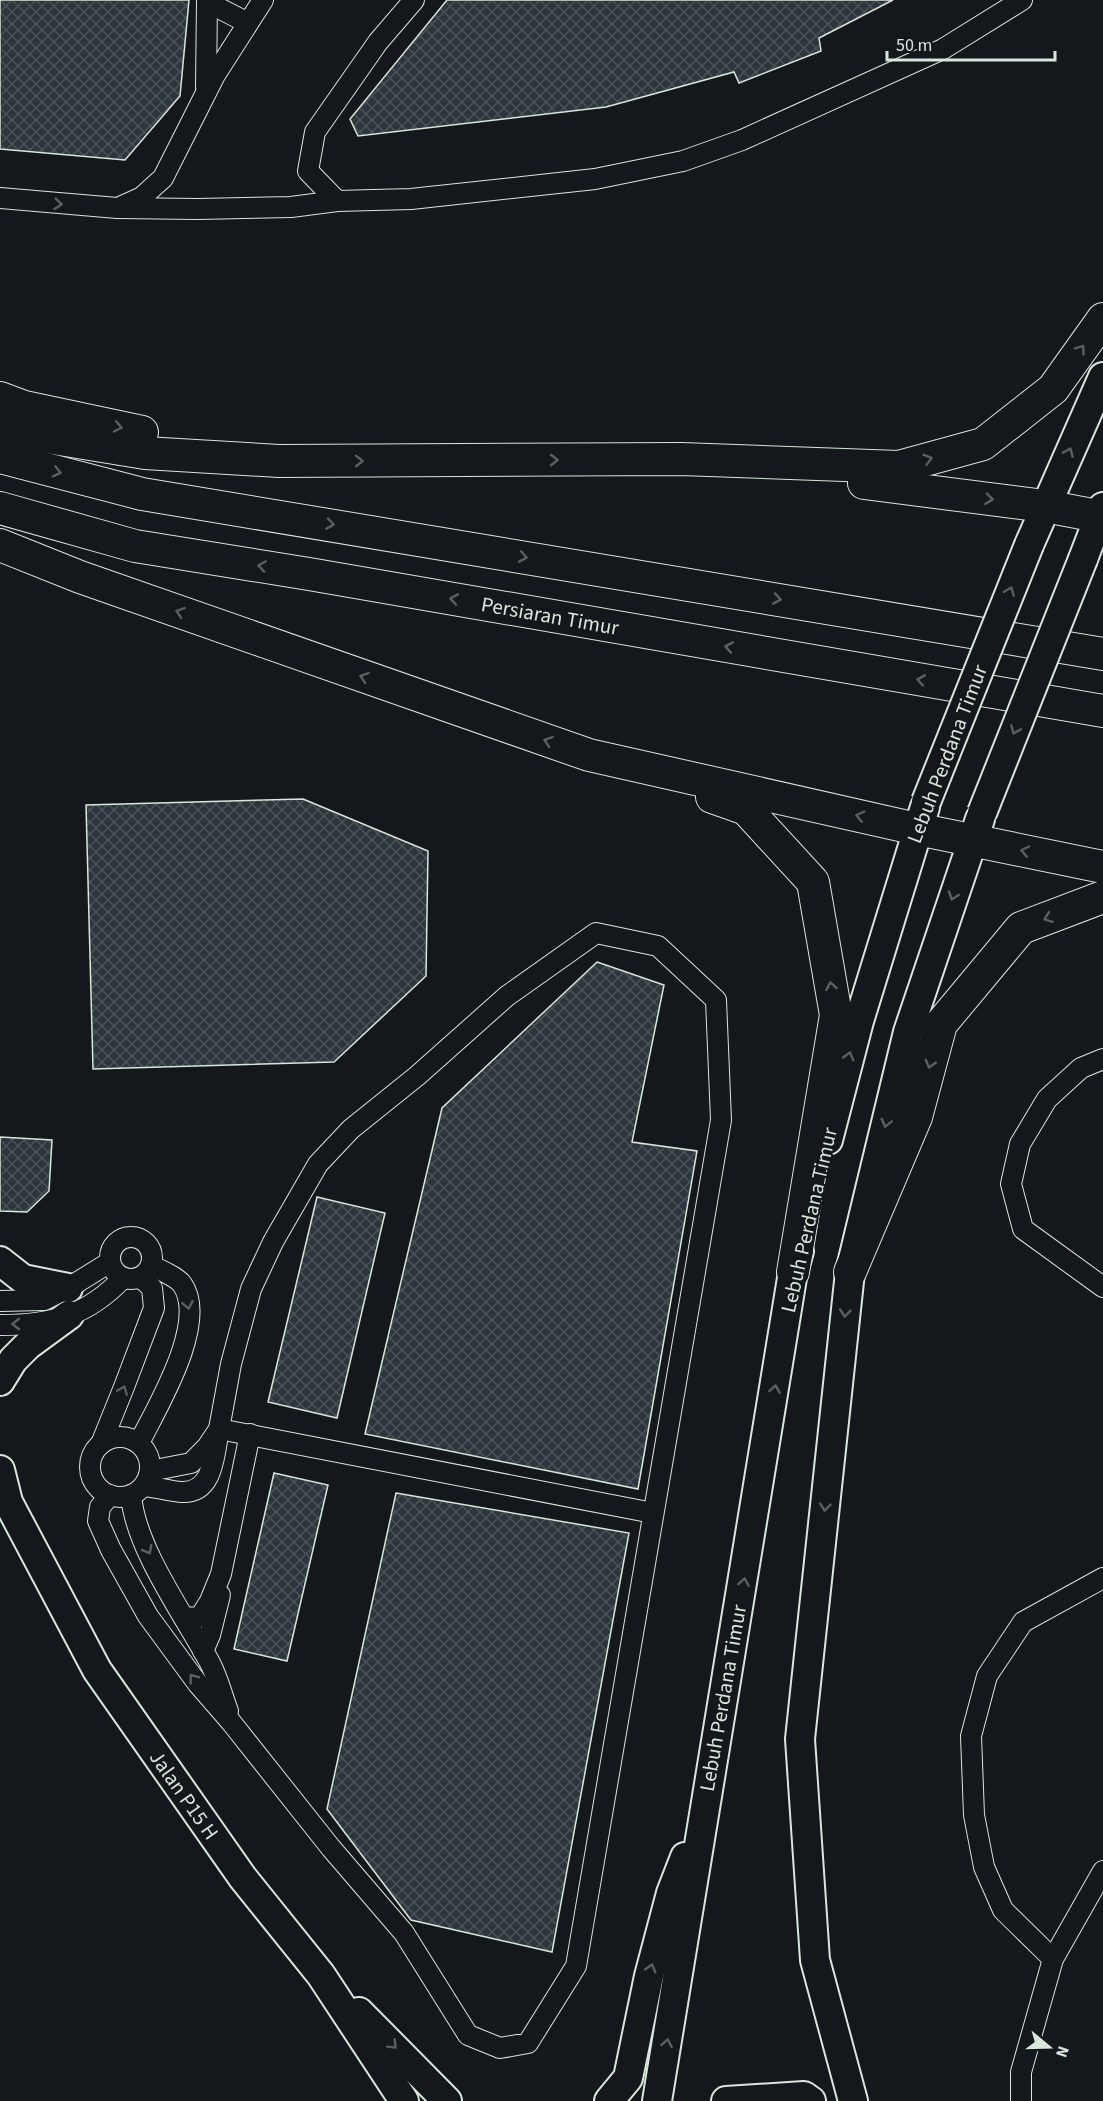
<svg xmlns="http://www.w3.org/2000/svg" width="1103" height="2101" viewBox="0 0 1103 2101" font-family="'Source Sans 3',sans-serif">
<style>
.building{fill:url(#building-cross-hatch);stroke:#d8e6dc;stroke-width:1.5}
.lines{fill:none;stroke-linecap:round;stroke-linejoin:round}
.street-casing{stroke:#d8e6dc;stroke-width:22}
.secondary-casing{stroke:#d8e6dc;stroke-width:32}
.primary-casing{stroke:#d8e6dc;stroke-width:34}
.street{stroke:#14181c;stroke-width:20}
.secondary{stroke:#14181c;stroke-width:28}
.primary{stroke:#14181c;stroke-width:32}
.secondary-bridge-casing{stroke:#d8e6dc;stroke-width:32;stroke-linecap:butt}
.secondary-bridge{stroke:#14181c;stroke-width:28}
.oneway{stroke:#59605f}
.labels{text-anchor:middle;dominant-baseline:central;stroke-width:4.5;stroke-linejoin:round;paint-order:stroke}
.street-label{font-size:21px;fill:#d8e6dc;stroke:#14181c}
</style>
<defs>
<pattern id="building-cross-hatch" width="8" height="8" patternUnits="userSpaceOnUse" patternTransform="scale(1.5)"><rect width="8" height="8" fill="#2c363c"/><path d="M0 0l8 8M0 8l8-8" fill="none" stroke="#4a5358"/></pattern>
</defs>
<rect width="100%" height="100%" fill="#14181c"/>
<g class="building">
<polygon points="0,0 189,0 180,96 125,160 0,149"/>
<polygon points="447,0 893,0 819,38 821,51 739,83 734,72 606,107 358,136 350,119"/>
<polygon points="303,799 428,851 426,976 334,1062 93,1069 86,805"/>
<polygon points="597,962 664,985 632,1142 697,1151 638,1489 365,1434 442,1108"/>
<polygon points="0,1137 52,1140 49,1191 27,1212 0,1211"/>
<polygon points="317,1197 385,1213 337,1418 268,1402"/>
<polygon points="274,1473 328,1485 287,1661 234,1649"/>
<polygon points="396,1493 629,1533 552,1952 411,1920 327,1809"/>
</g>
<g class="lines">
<defs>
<g id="street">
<polyline points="414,0 378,42 315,132 308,171 337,201 411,199 595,179 683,161 742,140 943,49 1022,0"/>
<polyline points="207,2 248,23"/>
<polyline points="206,87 207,0"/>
<polyline points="0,198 117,208 198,209 291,207 337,201"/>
<polyline points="122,206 142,197 163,178 215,75 263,0"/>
<polyline points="1103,1059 1081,1068 1047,1099 1020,1144 1011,1184 1023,1229 1103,1287"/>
<circle cx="131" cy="1258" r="21"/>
<polyline points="0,1301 44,1300 73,1285 110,1262"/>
<path d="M 0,1325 C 52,1325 87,1316 123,1278"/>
<circle cx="120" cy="1467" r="30"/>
<path d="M 139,1443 C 157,1407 209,1322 182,1284 C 176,1276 159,1270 151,1265"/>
<polyline points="101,1444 124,1387 154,1308 152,1288 140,1277"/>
<path d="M 144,1486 C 156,1487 169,1491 181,1492 C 214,1494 214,1454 219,1429 L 653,1513"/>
<polyline points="110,1495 100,1507 98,1521 111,1550 148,1616 198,1684 231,1722 331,1848 404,1933 468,2035 500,2048 528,2043 576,1966 721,1120 716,1000 658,946 596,933 507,996 417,1076 351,1129 318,1164 273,1242 251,1289 231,1364 219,1429 207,1447 191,1463 150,1471"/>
<path d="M 131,1495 C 135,1548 185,1616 210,1663 C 218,1678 222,1695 228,1711"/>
<polyline points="184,1618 200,1617 210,1601 221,1574 250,1434"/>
<polyline points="203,1651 210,1635 220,1595"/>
<polyline points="1053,1959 1003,1910 984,1867 974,1815 971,1736 987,1676 1023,1622 1103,1578"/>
<polyline points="1021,2101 1021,2072 1053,1959 1103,1871"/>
</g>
<g id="secondary">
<polyline points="1029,545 1103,377"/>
<polyline points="1083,559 1103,507"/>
<polyline points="828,1140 859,1021 925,807"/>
<polyline points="0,1261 23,1279 68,1288"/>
<polyline points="0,1381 13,1360 28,1345 69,1315"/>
<polyline points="0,1470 8,1502 97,1670 243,1878 321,1975 404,2101"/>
<polyline points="359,2012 447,2101"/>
<polyline points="609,2101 628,2078 649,1976 671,1893 685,1857"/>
<polyline points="657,2101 793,1272 799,1251"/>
<polyline points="726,2101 804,2096 811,2101"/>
<polyline points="853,2101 815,1960 800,1739 850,1272 908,1032 980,819"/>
</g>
<g id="primary">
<polyline points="0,398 24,407 142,432"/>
<polyline points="0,426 35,435 145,453 279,461 681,459 899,467 983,444 1053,389 1103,319"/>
<polyline points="0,457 142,494 1103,654"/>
<polyline points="864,483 1045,506 1103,517"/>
<polyline points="0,508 135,546 309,574 1103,711"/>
<polyline points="0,545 80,577 589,755 917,829 1103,867"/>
<polyline points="712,797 746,809 813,882 836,1015 793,1272"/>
<polyline points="850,1272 916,1117 941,1024 1021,928 1103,897"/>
</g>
</defs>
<use href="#street" class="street-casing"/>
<use href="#secondary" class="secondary-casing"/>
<use href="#primary" class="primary-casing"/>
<use href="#street" class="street"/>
<use href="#secondary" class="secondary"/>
<use href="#primary" class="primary"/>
<defs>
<g id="secondary-bridge">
<polyline points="926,802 1029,545"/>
<polyline points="982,813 1083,559"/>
</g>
</defs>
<use href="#secondary-bridge" class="secondary-bridge-casing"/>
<use href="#secondary-bridge" class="secondary-bridge"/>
</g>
<defs><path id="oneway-chevron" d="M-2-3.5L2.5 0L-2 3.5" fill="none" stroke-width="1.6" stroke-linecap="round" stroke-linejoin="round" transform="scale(1.5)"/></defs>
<g class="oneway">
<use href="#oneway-chevron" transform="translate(58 204) rotate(6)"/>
<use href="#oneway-chevron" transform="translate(1081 349) rotate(-54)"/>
<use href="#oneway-chevron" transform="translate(118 427) rotate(12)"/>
<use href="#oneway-chevron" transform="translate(1069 452) rotate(-66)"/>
<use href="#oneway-chevron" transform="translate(928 459) rotate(-16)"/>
<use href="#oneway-chevron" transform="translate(554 460)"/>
<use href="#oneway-chevron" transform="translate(359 461)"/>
<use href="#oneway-chevron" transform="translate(57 472) rotate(14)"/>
<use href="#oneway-chevron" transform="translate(989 499) rotate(7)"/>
<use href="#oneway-chevron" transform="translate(330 524) rotate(9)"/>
<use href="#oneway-chevron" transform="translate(523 557) rotate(10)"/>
<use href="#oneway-chevron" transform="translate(262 566) rotate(-171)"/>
<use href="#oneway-chevron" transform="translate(1010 591) rotate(-68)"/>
<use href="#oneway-chevron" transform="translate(454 599) rotate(-170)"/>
<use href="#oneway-chevron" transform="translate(777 599) rotate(10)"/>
<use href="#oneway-chevron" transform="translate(180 612) rotate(-161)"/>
<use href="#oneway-chevron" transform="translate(729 647) rotate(-170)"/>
<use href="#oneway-chevron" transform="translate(364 677) rotate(-161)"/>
<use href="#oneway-chevron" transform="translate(921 680) rotate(-170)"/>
<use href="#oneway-chevron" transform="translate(1015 730) rotate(112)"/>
<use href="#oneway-chevron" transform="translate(548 741) rotate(-161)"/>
<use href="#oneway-chevron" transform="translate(860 816) rotate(-167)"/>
<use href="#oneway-chevron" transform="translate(1025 851) rotate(-168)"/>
<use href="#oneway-chevron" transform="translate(953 896) rotate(108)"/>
<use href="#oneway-chevron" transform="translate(1048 918) rotate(159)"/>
<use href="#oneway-chevron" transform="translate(831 986) rotate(-100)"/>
<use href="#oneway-chevron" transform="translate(849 1056) rotate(-75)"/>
<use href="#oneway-chevron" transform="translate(930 1064) rotate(105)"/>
<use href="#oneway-chevron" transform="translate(886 1123) rotate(104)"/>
<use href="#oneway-chevron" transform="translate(188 1305) rotate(79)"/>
<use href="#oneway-chevron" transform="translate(845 1313) rotate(96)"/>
<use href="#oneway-chevron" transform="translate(16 1324) rotate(179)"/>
<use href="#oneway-chevron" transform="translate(775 1389) rotate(-81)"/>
<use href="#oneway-chevron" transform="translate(123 1390) rotate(-68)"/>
<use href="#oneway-chevron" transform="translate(825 1507) rotate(96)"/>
<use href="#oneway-chevron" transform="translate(148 1550) rotate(62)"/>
<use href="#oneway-chevron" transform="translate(744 1582) rotate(-81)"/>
<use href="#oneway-chevron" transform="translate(193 1678) rotate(-127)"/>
<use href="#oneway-chevron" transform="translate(651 1968) rotate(-75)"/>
<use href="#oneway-chevron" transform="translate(667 2043) rotate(-80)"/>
<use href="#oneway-chevron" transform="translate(393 2045) rotate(45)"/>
</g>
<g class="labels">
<g class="street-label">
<text transform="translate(550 616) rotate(10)">Persiaran Timur</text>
<text transform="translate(947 754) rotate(-69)">Lebuh Perdana Timur</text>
<text transform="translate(809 1220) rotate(-77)">Lebuh Perdana Timur</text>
<text transform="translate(723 1698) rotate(-80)">Lebuh Perdana Timur</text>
<text transform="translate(184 1795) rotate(55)">Jalan P15 H</text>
</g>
</g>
<g transform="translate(1049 2047) rotate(109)" stroke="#14181c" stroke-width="4.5" paint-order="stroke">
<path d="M0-4.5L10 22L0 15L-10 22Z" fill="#d8e6dc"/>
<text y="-9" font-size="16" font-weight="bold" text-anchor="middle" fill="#d8e6dc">N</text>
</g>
<path d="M887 51v9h168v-9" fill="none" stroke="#d8e6dc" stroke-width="3"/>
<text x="896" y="51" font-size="18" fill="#d8e6dc" stroke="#14181c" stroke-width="4.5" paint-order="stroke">50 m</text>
</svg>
